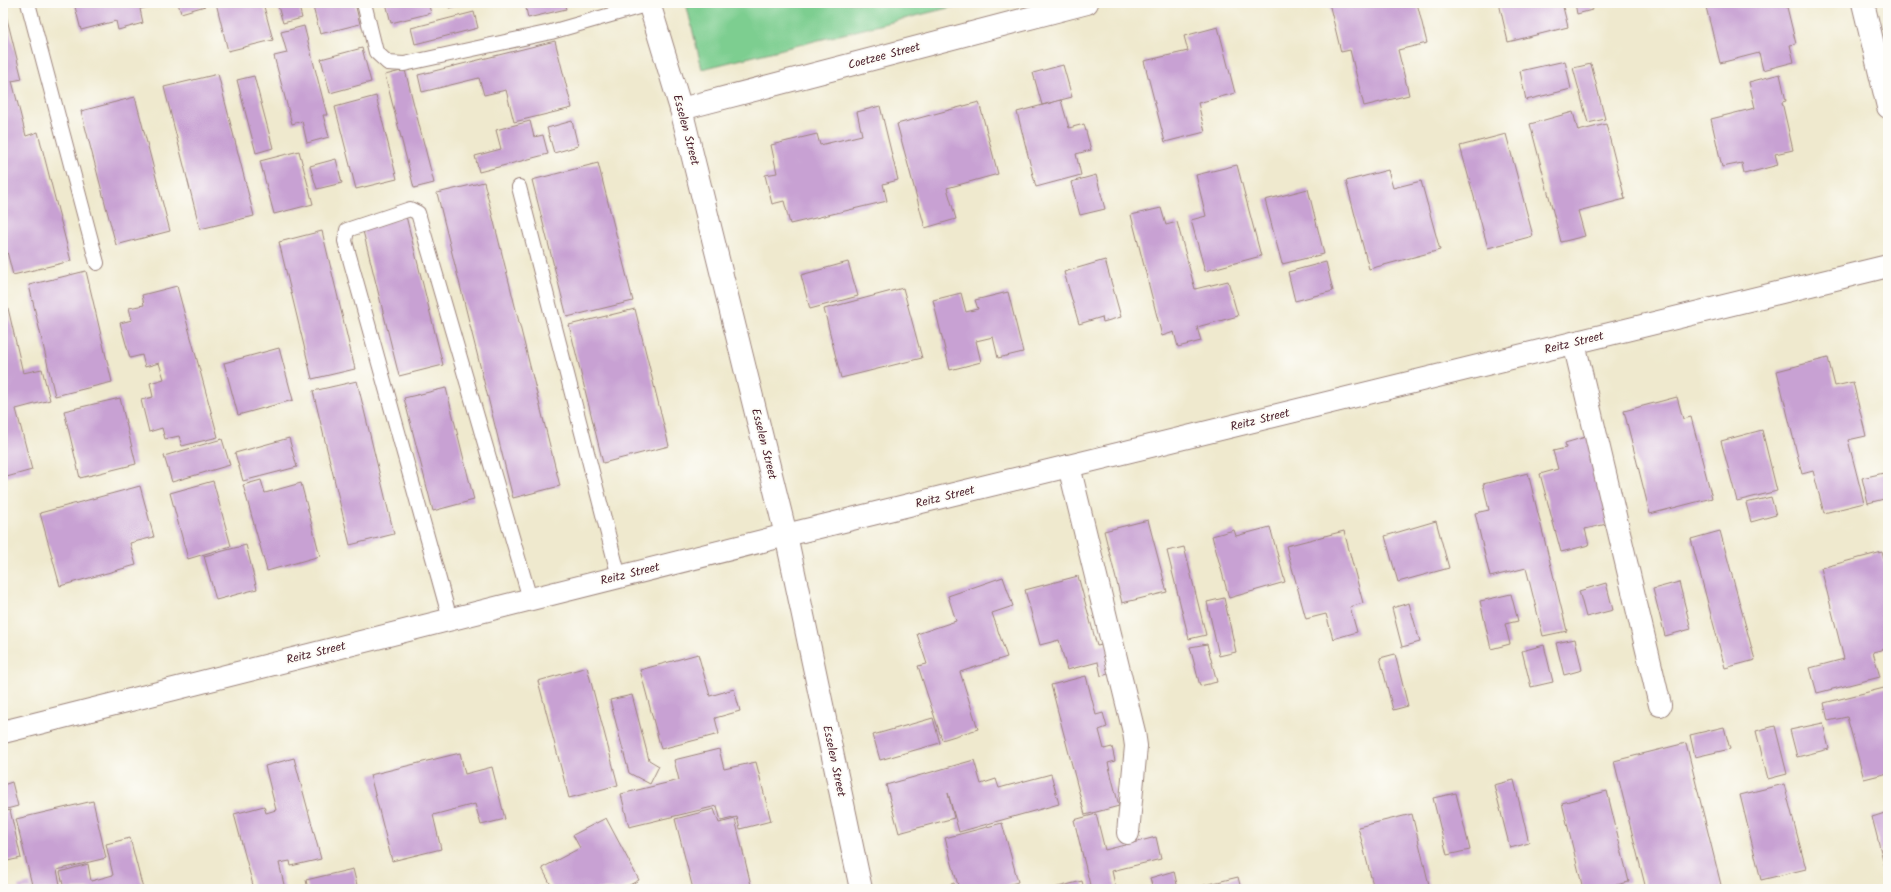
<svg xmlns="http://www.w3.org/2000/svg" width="1891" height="892" viewBox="0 0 1891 892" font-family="Kalam,sans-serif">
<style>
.green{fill:#7dce90;stroke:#64765e}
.building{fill:#c8a1d3}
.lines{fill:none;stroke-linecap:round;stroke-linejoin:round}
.lane-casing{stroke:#9c847c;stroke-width:16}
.street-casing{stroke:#9c847c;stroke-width:24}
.lane{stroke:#fff;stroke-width:14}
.street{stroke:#fff;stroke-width:22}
.labels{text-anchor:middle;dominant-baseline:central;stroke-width:4;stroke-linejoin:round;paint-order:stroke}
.street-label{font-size:12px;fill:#4a1f2b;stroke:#fdfcf7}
</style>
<rect width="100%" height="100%" fill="#fdfcf7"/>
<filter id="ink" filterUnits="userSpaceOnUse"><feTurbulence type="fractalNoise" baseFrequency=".025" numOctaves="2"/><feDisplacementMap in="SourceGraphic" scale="8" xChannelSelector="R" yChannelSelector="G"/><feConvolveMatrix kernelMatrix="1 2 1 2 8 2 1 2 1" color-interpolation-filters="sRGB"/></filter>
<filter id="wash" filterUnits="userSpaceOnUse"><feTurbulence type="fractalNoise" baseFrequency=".012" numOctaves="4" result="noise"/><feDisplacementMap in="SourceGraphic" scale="16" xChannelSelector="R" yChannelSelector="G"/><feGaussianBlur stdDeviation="0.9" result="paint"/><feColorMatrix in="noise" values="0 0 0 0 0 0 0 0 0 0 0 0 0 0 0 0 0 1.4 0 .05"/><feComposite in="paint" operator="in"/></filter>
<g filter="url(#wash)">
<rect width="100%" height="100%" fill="#efe9ce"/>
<polygon class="green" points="686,3 968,3 702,69"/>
<g id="blocks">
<g class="building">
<polygon points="3,3 22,79 12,81 26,136 38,132 71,261 13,275 3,236"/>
<polygon points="74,3 160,3 160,4 140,9 143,23 118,30 116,21 81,30"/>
<polygon points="178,3 204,3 205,6 181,13"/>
<polygon points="216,3 263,3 273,40 228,51"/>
<polygon points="277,3 298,3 302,18 283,23"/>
<polygon points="312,3 355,3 360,24 320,34"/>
<polygon points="386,3 428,3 431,13 391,23"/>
<polygon points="448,3 468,3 449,8"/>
<polygon points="525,3 564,3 566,9 528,18"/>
<polygon points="1329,3 1417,3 1427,43 1398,50 1409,95 1364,106 1350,50 1341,52"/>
<polygon points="1499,3 1562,3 1568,27 1508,42"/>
<polygon points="1575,3 1590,3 1592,10 1577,14"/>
<polygon points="1705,3 1786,3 1796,44 1790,45 1794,62 1763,70 1759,53 1720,63"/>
<polygon points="474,12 478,28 415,44 411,28"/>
<polygon points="304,26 327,115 323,115 329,137 307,143 302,121 292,124 274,56 287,53 281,32"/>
<polygon points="1218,27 1235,93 1198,103 1205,132 1165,142 1144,61 1188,51 1184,36"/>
<polygon points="555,41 572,108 514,122 506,90 484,95 479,78 422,92 418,75"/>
<polygon points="362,48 371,82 330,93 321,59"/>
<polygon points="1565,61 1571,89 1526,100 1520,71"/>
<polygon points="1591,64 1605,119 1588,123 1573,68"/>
<polygon points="1063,65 1072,97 1042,105 1033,73"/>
<polygon points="405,70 434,183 414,188 385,75"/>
<polygon points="218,74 254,216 200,229 164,87"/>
<polygon points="1780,74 1786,101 1782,102 1793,150 1775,154 1778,165 1744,174 1742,163 1722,167 1711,119 1755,108 1749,82"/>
<polygon points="254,76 273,148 256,153 237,80"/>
<polygon points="376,96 397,179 356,189 335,107"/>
<polygon points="135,97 170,231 116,245 81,111"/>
<polygon points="1061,100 1069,128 1084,124 1091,150 1076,154 1081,175 1036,187 1017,112"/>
<polygon points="979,102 998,174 947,188 956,219 925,228 897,124"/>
<polygon points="880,106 898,180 883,184 887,201 790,224 784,201 772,204 765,175 777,173 771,145 817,134 820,145 862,135 857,112"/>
<polygon points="1573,112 1578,131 1606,124 1625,199 1578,211 1585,236 1561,242 1530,124"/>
<polygon points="530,121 534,137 543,135 548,154 479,172 475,156 501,149 496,130"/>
<polygon points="572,121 578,146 554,153 547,128"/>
<polygon points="1506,134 1533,236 1488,248 1460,146"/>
<polygon points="299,151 313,204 274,214 260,161"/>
<polygon points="336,159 342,183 317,189 310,166"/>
<polygon points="598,163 633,301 567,317 532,180"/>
<polygon points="1237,165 1261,256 1205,271 1191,220 1206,216 1196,175"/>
<polygon points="1388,170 1393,188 1421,181 1440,250 1369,269 1346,181"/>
<polygon points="1096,175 1105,209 1080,215 1071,182"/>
<polygon points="484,182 560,486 513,498 437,193"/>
<polygon points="1308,189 1324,254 1282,264 1265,200"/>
<polygon points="1161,208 1166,225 1177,222 1195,289 1228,281 1238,316 1197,327 1201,341 1178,347 1174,332 1162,336 1131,215"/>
<polygon points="406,216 443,365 399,376 362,227"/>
<polygon points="322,231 355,369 312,379 279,242"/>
<polygon points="1105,260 1121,317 1103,322 1102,317 1079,324 1064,272"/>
<polygon points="848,262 858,296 810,309 801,275"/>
<polygon points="1326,262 1333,291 1295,301 1288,272"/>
<polygon points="86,271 112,382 55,396 29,285"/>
<polygon points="177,286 218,437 182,446 179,436 165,439 162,428 149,432 141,400 153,397 150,383 164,379 159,363 145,367 142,355 130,358 120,323 132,320 129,308 144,305 142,295"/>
<polygon points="903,288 922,358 841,378 824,309"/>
<polygon points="1008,292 1023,352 998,358 993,337 976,341 981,362 950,370 933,300 961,293 966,312 978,309 975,300"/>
<polygon points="7,304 23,373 42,369 50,400 16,409 32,470 3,478 3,305"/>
<polygon points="635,309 669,446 603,463 569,325"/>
<polygon points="279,348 293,400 238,415 224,363"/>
<polygon points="1828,358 1835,386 1853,382 1866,436 1848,440 1864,503 1824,513 1813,471 1802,474 1777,371"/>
<polygon points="357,381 394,534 350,545 313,391"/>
<polygon points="446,388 474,500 433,511 404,398"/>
<polygon points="1677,397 1683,419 1691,417 1712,498 1650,514 1624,411"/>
<polygon points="120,398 136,464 80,478 64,411"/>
<polygon points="1762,430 1777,491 1737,501 1721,441"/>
<polygon points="1589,436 1611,523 1585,529 1589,545 1561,552 1540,474 1558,469 1553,451 1566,448 1565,443"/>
<polygon points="289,438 297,467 243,481 235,453"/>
<polygon points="222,439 230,465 172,482 164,456"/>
<polygon points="1888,472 1888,498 1868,503 1862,478"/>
<polygon points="1528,473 1567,631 1543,636 1526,568 1490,577 1475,513 1489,510 1483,484"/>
<polygon points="261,480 265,493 301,483 320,556 267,571 243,485"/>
<polygon points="213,481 231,546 188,559 170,493"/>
<polygon points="140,486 154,537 130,543 136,565 60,586 40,513"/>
<polygon points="1771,497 1776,515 1751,522 1746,503"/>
<polygon points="1148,520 1167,592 1122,603 1104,531"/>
<polygon points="1436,521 1449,568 1398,582 1385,536"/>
<polygon points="1270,527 1285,582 1229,598 1212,536 1234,530 1236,536"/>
<polygon points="1344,531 1363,603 1350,607 1357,632 1333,639 1326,614 1306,619 1286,546"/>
<polygon points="1720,531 1755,660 1725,668 1691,539"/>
<polygon points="246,545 257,589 216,600 204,556"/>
<polygon points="1184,547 1206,635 1189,639 1167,551"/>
<polygon points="1882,552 1888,577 1888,648 1873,652 1880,677 1817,693 1810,668 1844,659 1821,568"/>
<polygon points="1078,576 1097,646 1107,644 1115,672 1101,676 1098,662 1067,670 1059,640 1040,645 1025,590"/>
<polygon points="1003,577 1013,606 992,613 1007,657 960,672 978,729 942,740 918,666 927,664 917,634 956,621 948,596"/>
<polygon points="1679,582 1691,629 1665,636 1653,589"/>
<polygon points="1606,583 1613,610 1586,617 1579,591"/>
<polygon points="1511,594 1518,621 1505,624 1510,644 1491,649 1480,601"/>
<polygon points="1224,598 1236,652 1219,656 1207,602"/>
<polygon points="1409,603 1420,642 1402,647 1392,608"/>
<polygon points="1575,639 1582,670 1564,675 1556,643"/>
<polygon points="1207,644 1217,682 1200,686 1190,647"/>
<polygon points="1544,645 1553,682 1531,687 1522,651"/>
<polygon points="698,654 710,696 734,689 740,711 715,718 719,734 661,749 640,670"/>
<polygon points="1395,654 1408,706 1393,710 1380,658"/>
<polygon points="587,667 618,785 569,798 538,681"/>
<polygon points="1086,676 1096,715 1103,713 1107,727 1099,730 1104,749 1112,747 1115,761 1108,763 1119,806 1085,815 1051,685"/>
<polygon points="1888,687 1888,773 1864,779 1847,717 1828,721 1824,703"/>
<polygon points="632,695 649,760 659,766 650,784 629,773 610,700"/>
<polygon points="933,718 940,743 880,760 873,735"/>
<polygon points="1823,723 1829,749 1797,757 1790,730"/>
<polygon points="1775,726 1787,774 1768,779 1756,731"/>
<polygon points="1724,727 1730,749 1695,757 1690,735"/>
<polygon points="1686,743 1722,889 1646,889 1614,761"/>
<polygon points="719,749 724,769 756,762 771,821 740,829 737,817 721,821 717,806 629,827 621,794 679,780 674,760"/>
<polygon points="460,753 465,774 492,767 505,819 481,825 475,804 433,815 441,849 392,861 370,775"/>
<polygon points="294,758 321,859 291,866 290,861 279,863 285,889 254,889 234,814 264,806 266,813 276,810 265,766"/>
<polygon points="974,760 981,784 996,779 999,788 1051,774 1059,804 959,832 948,793 954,818 899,833 886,785"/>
<polygon points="1514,780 1529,843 1510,848 1494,785"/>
<polygon points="12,782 18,806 3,810 3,785"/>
<polygon points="1784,784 1806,869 1761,880 1740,795"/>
<polygon points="1607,791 1629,882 1599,889 1583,889 1562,803"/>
<polygon points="1456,793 1470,850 1447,855 1433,798"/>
<polygon points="93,801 106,858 57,870 61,889 33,889 16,819"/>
<polygon points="714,809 719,823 735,819 752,889 693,889 675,819"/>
<polygon points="10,810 21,858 3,862 3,812"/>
<polygon points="1888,812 1888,875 1887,875 1872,817"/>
<polygon points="1096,814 1105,850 1156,837 1161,859 1112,871 1116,889 1091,889 1074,820"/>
<polygon points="1412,814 1430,889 1374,889 1358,827"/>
<polygon points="606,818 639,880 622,889 553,889 542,868 580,848 573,835"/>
<polygon points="1002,823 1018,882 993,889 959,889 945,838"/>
<polygon points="130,838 143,889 64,889 60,872 88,864 91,881 113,875 106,844"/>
<polygon points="353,869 358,889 308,889 306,880"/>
<polygon points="1174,871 1178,889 1153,889 1150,878"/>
<polygon points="1238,877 1241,889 1193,889 1193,888"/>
<polygon points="1082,881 1084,889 1054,889 1054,888"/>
<polygon points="30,883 32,889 19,889 18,886"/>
<polygon points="954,883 956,889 935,889"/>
</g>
</g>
</g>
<g filter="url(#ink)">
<use href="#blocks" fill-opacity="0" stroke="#9c847c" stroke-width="1"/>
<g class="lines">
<defs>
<g id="lane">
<polyline points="28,3 97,263"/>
<polyline points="364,3 376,52 388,63 404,64 551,32 649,4"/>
<polyline points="519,187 619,577"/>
<polyline points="450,619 345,241 347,230 410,209 418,213 530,599"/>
</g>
<g id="street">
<polyline points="649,3 681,109 786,535 861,889"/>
<polyline points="1863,3 1888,107"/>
<polyline points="681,109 1087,3"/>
<polyline points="1574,343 1660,705"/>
<polyline points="1069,466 1134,732 1136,746 1128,833"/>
<polyline points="3,732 786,535 1888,266"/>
</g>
</defs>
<use href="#lane" class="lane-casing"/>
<use href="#street" class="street-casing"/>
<use href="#lane" class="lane"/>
<use href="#street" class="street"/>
</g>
</g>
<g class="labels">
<g class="street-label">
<text transform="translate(884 56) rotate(-15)">Coetzee Street</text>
<text transform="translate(686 130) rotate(75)">Esselen Street</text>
<text transform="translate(1574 343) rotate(-14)">Reitz Street</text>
<text transform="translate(1260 420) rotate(-14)">Reitz Street</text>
<text transform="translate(764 444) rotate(76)">Esselen Street</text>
<text transform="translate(945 497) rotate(-14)">Reitz Street</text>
<text transform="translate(630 574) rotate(-14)">Reitz Street</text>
<text transform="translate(316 653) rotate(-14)">Reitz Street</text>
<text transform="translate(834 761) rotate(78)">Esselen Street</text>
</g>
</g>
<rect width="1891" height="892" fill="none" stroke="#fdfcf7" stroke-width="16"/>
</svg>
